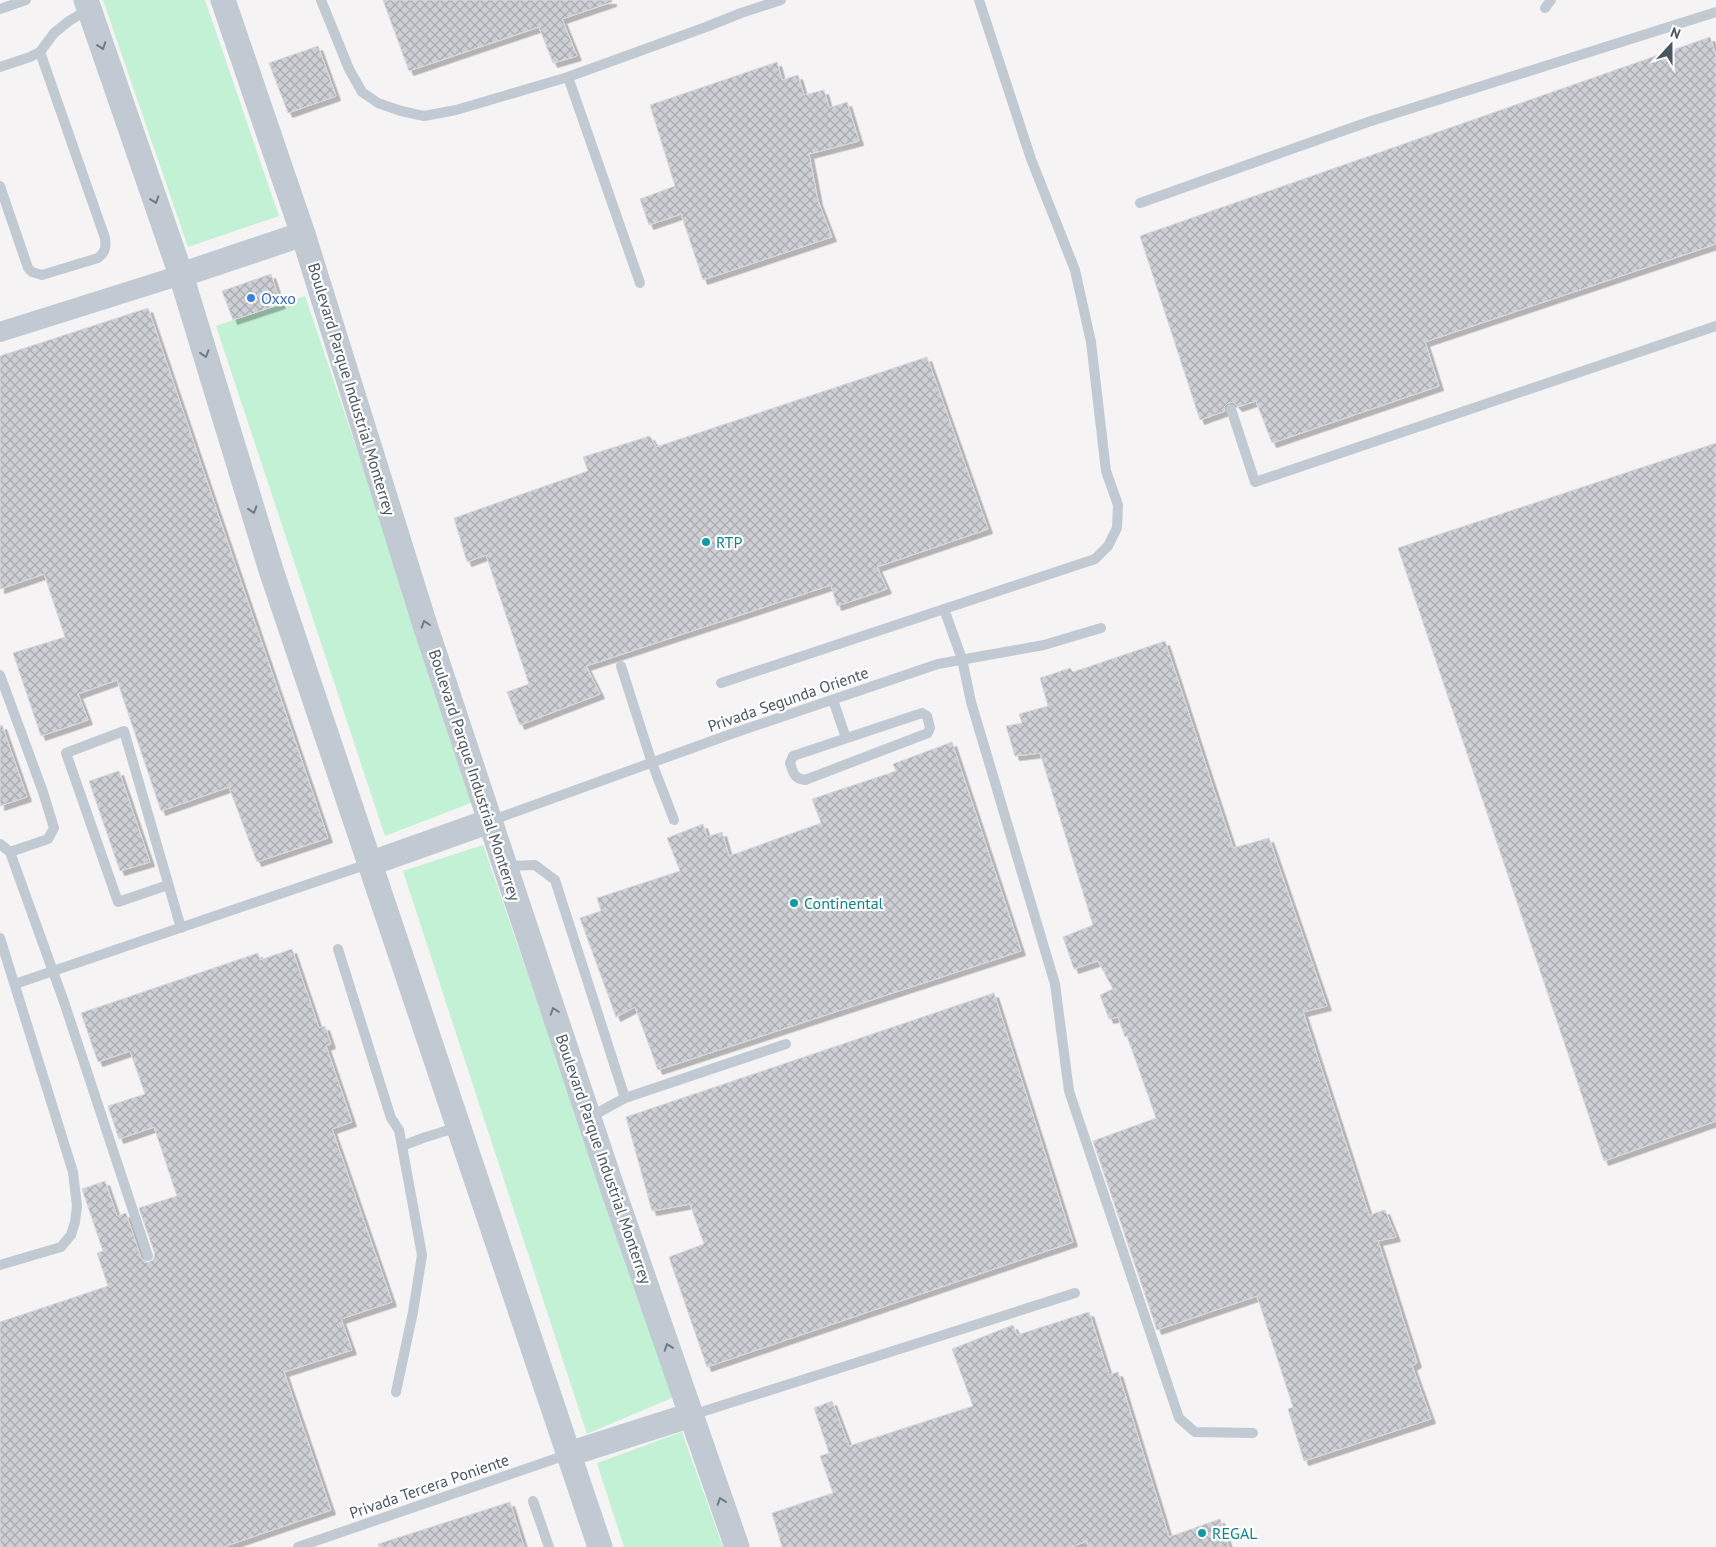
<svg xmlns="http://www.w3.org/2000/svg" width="1716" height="1547" viewBox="0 0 1716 1547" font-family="'PT Sans',sans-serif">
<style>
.grass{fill:#c3f1d5}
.building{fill:url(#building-cross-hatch);stroke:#d7d9de;filter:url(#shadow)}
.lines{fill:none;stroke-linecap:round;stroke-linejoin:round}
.service{stroke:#c1cad2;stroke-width:10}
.minor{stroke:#c1cad2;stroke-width:20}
.tertiary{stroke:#c1cad2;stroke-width:25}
.oneway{stroke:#6e7983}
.shop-dot{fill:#3f7fe0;stroke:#fff;stroke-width:2}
.culture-dot{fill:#0f9aa8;stroke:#fff;stroke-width:2}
.labels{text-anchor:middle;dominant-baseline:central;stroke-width:4.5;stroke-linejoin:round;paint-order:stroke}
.shop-label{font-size:16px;fill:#366cbe;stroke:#fff;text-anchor:start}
.street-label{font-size:16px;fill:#4a5661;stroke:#fff}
.culture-label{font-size:16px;fill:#0d838f;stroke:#fff;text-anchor:start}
</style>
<defs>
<pattern id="building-cross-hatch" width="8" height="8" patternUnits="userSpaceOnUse" patternTransform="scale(1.25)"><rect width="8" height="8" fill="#cdcfd5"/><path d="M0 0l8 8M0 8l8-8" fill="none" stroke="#a8abb0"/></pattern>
<filter id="shadow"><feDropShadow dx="4.5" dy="4.5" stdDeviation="0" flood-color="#0004"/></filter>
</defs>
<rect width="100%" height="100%" fill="#f5f3f3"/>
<g class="grass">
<polygon points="103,0 205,0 279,216 188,247"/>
<polygon points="305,296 476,801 385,836 216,326"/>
<polygon points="483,845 674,1397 587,1434 403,871"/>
<polygon points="682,1432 723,1547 624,1547 597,1463"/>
</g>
<g class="building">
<polygon points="383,0 612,0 612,2 562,19 577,56 553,63 539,27 409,71"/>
<polygon points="1710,37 1716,56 1716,244 1425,342 1439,386 1272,443 1256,401 1238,407 1233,402 1228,403 1224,407 1225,411 1200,420 1140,236"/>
<polygon points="318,46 336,96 288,113 269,63"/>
<polygon points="777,62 782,80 798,75 804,95 824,90 829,108 847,102 859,141 809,154 818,201 832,237 703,280 681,214 649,225 640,199 675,186 650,105"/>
<polygon points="271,274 281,304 233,320 222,291"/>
<polygon points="148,308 328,838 257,862 229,787 161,811 117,680 78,694 88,720 41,736 13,653 65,637 44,574 0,589 0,356"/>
<polygon points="927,357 988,529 877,567 887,589 837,606 831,585 586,666 600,694 520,725 507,692 529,684 486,555 467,562 454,518 588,471 583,457 650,436 656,447"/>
<polygon points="1716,443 1716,1121 1604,1161 1398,548"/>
<polygon points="1165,641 1233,848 1269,838 1327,1006 1303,1012 1369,1215 1385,1210 1396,1237 1378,1241 1417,1363 1412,1366 1431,1419 1304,1461 1288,1409 1293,1407 1257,1296 1157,1330 1093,1141 1156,1118 1127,1036 1125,1037 1118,1017 1109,1019 1100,995 1113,989 1098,961 1074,969 1063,937 1093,925 1040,753 1015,756 1006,726 1022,723 1019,714 1048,706 1040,678 1070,668 1073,672"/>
<polygon points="2,725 27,797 0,806 0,726"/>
<polygon points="952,742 1021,951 658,1070 635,1007 616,1017 580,918 601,911 597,898 680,871 667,838 703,824 707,837 722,832 729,856 821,823 812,799 896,771 893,764"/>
<polygon points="119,771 150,862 120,871 89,781"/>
<polygon points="292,949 319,1028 325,1026 331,1044 326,1046 352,1122 332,1129 392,1302 341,1319 352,1350 284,1372 331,1510 223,1547 0,1547 0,1322 108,1286 97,1253 103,1251 82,1189 105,1181 117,1216 126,1213 141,1258 147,1263 153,1260 155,1254 139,1208 177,1196 154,1127 119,1139 108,1106 145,1094 130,1051 98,1062 81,1013 258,953 260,960"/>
<polygon points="994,993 1073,1242 707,1367 669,1257 704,1244 690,1204 652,1211 626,1117"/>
<polygon points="1089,1312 1109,1375 1118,1372 1169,1537 1220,1519 1229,1547 1088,1547 1087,1541 1071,1547 782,1547 772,1513 833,1493 820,1456 829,1453 814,1408 832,1401 849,1446 973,1406 952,1349 1013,1325 1017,1335"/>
<polygon points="510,1502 524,1547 379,1547 378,1544"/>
</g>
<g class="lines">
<g class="service">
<polyline points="321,0 349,69 362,92 378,103 401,111 424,116 456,110 568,77 640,283"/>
<polyline points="1545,8 1551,0"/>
<polyline points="0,9 26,0"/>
<polyline points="0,67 30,57 40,52 54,33 69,21 89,9"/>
<polyline points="568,77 706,27 741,13 781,0"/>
<path d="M 0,186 L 28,268 L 32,272 L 42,275 L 98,258 C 106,252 106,247 105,238 L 40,52"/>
<polyline points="1140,203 1368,122 1716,12"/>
<polyline points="1231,409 1255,482 1716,326"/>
<polyline points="944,609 962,659 971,702 1055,984 1069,1091 1179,1418 1195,1432 1253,1433"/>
<polyline points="621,666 652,763 674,820"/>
<polyline points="0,675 43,792 54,828 48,839 10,852"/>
<polyline points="721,683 1095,559 1108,546 1117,528 1118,505 1106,471 1091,342 1075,270 1031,159 979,0"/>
<polyline points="833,700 846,738"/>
<path d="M 922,713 L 927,716 L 930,728 L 928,733 L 805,780 C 794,779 793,772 790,763 L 793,756 Z"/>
<polyline points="490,821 731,734 938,664 1044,645 1101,628"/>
<polyline points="0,844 10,852 64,1002 148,1256"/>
<polyline points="506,866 535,865 555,880 625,1098 590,1117"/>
<polyline points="168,885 118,902 66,753 124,731 181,928"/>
<polyline points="0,938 73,1172 77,1206 75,1222 71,1235 61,1247 0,1265"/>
<polyline points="338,949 391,1118 399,1130 402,1146 423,1138 458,1127"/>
<polyline points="15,984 368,864"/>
<polyline points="625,1098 786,1044"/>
<polyline points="396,1392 413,1312 422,1255 402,1146"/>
<polyline points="692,1415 1075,1293"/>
<polyline points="533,1501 549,1547"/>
<polyline points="298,1547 569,1454"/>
</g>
<polyline class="minor" points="0,332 181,275"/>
<g class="tertiary">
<polyline points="86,0 181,275 271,570 600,1547"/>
<polyline points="223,0 303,234 425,625 505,866 611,1184 737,1547"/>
<polyline points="181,275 303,234"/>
<polyline points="369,864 490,821"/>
<polyline points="569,1454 691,1415"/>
</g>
</g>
<defs><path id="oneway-chevron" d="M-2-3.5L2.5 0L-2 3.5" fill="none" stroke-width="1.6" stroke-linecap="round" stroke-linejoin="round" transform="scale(1.25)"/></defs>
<g class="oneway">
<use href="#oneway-chevron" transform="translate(102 46) rotate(71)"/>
<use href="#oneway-chevron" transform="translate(155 200) rotate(71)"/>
<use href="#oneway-chevron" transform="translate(205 354) rotate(73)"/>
<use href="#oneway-chevron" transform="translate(253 510) rotate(73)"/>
<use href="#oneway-chevron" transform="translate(425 624) rotate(-108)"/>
<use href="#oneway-chevron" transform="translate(554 1011) rotate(-108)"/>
<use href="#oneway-chevron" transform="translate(668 1347) rotate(-109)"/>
<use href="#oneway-chevron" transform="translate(721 1501) rotate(-109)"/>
</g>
<circle class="shop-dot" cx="251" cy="298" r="5"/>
<g class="culture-dot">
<circle cx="706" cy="542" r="5"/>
<circle cx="794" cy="903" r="5"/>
<circle cx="1202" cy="1533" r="5"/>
</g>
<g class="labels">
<g class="shop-label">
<text x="261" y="298">Oxxo</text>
</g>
<g class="street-label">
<text transform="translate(352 389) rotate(73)">Boulevard Parque Industrial Monterrey</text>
<text transform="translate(788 699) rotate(-19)">Privada Segunda Oriente</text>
<text transform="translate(475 775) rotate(72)">Boulevard Parque Industrial Monterrey</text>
<text transform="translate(604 1159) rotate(71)">Boulevard Parque Industrial Monterrey</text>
<text transform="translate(429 1486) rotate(-19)">Privada Tercera Poniente</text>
</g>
<g class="culture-label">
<text x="716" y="542">RTP</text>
<text x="804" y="903">Continental</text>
<text x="1212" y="1533">REGAL</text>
</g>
</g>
<g transform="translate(1671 45) rotate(21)" stroke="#ffffff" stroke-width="4" paint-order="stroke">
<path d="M0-4L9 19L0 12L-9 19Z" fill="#4a5661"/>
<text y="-8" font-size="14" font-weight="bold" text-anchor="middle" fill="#4a5661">N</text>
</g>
</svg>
